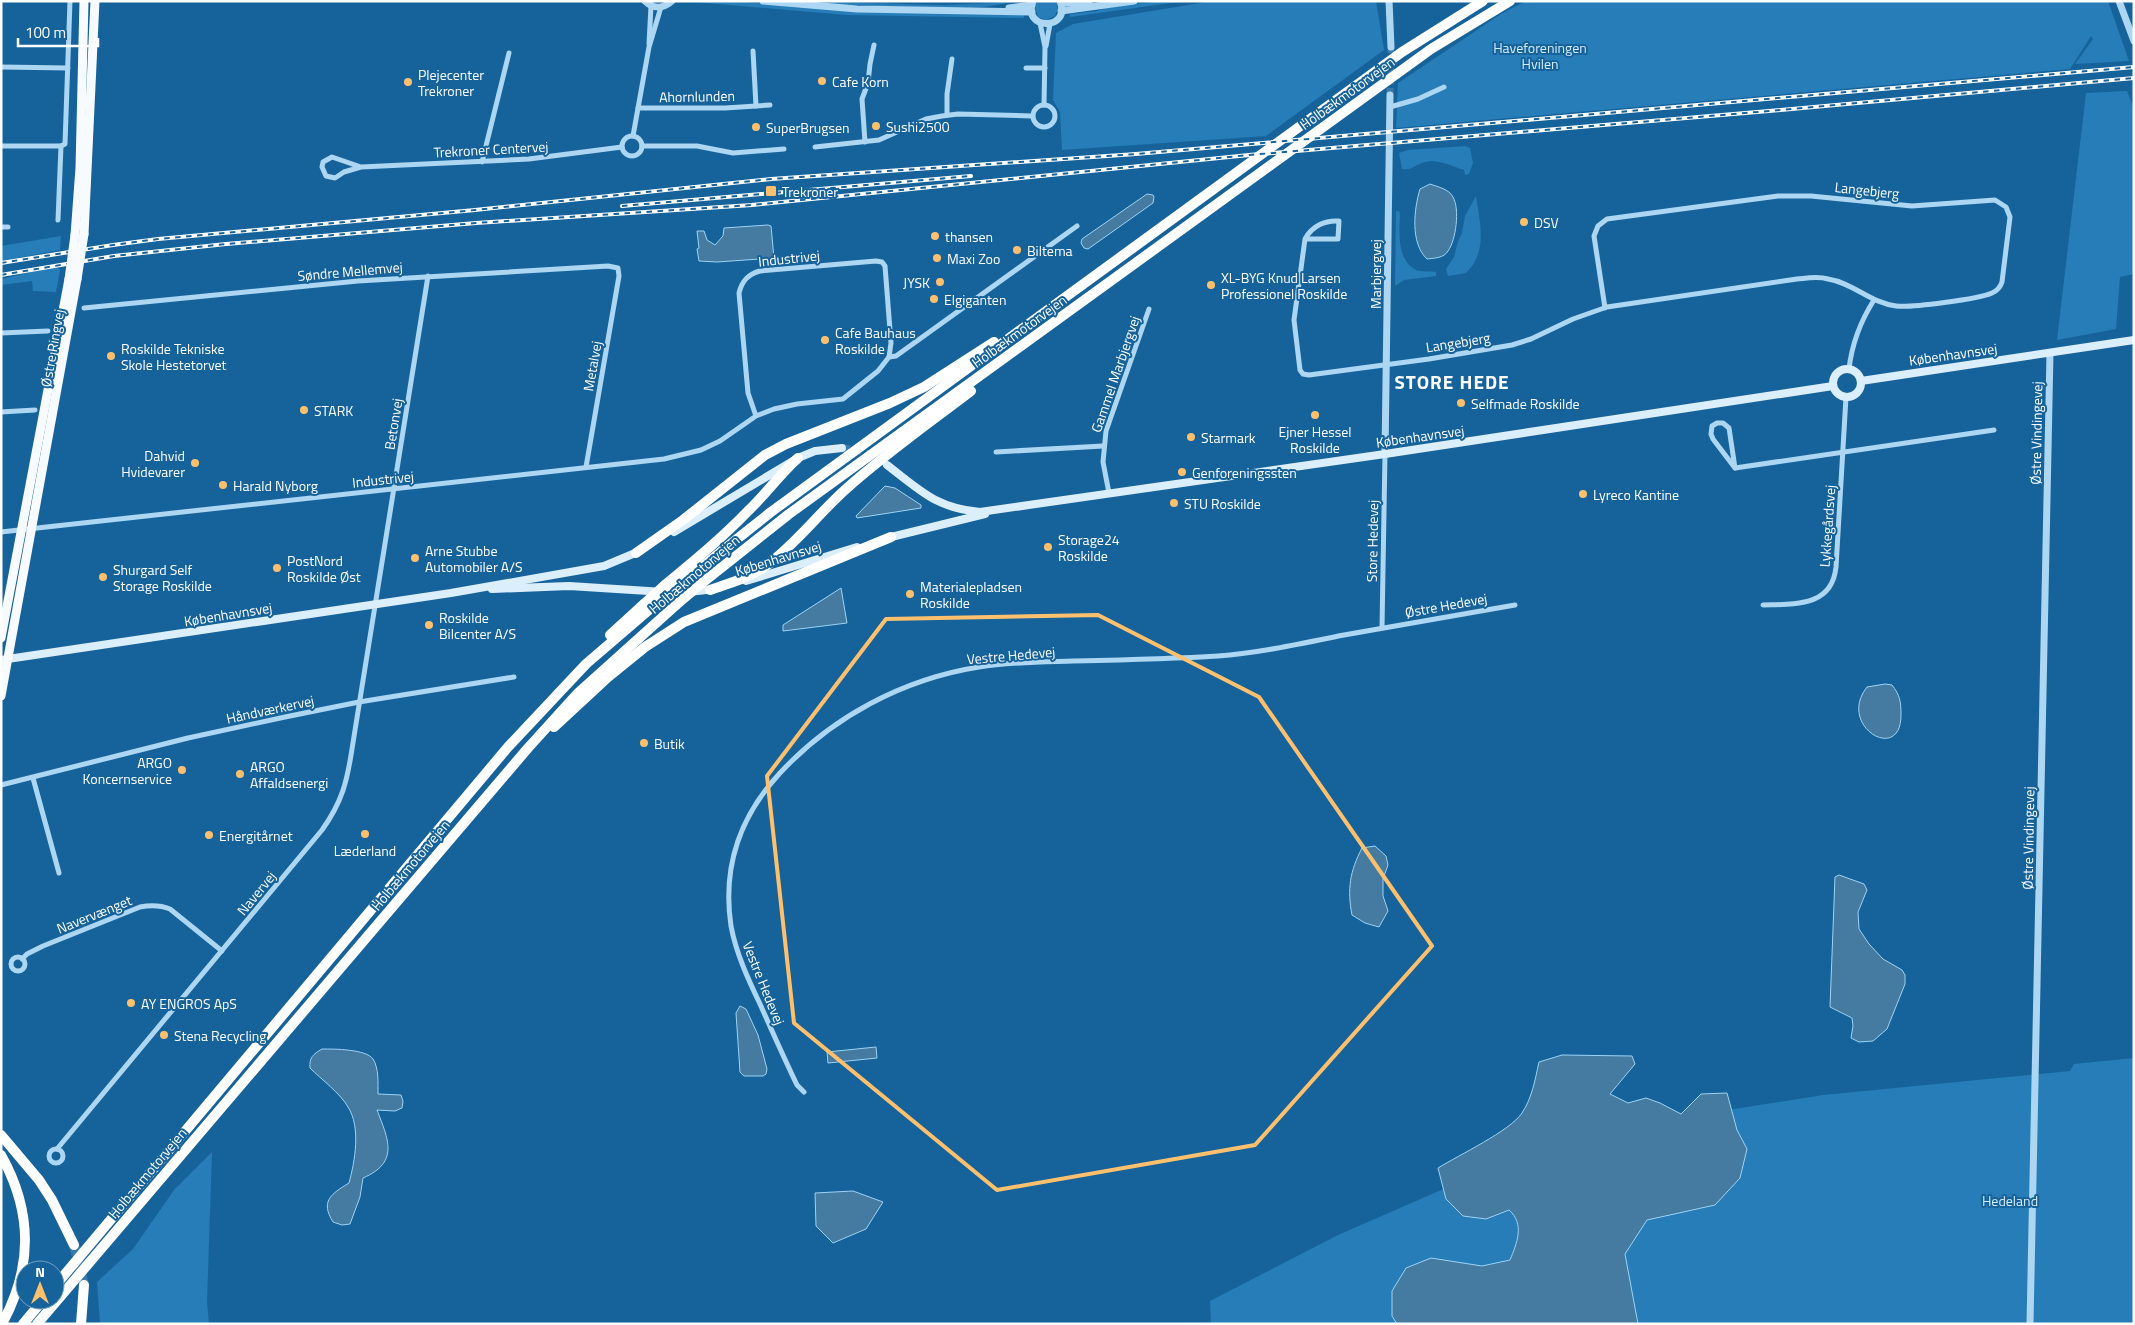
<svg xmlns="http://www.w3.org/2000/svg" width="2135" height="1325" viewBox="0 0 2135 1325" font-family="'Titillium Web',sans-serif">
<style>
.green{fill:#267db8}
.water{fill:#457aa1;stroke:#9fd3f5}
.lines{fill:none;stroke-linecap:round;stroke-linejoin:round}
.tertiary-tunnel{stroke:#397aaa;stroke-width:7;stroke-dasharray:7 3.5;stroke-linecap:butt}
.secondary-tunnel{stroke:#397aaa;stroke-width:8;stroke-dasharray:8 4;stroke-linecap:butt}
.motorway-tunnel{stroke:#397aaa;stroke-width:10;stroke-dasharray:10 5;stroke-linecap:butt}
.minor{stroke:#acd6f2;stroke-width:5}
.tertiary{stroke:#acd6f2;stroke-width:7}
.secondary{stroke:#dbeefc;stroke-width:8}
.primary{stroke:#f7fbff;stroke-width:9}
.motorway{stroke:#fff;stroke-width:10}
.rail-casing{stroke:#fff;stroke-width:4}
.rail{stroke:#16639b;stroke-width:2;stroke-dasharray:5.5;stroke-linecap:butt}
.primary-bridge{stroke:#f7fbff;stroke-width:9}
.motorway-bridge{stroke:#fff;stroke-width:10}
.marked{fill:none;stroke:#ffc06d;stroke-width:4;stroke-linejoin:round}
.poi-dot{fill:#ffc06d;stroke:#16639b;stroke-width:2}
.labels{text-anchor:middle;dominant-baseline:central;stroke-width:4;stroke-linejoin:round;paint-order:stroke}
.park-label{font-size:14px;fill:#d4ecfc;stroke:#16639b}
.poi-label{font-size:14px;fill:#fff;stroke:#16639b;text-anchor:start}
.street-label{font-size:14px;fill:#fff;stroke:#16639b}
.district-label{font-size:19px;font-weight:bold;letter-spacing:1px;fill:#fff;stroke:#16639b}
</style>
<rect width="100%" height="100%" fill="#16639b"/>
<g class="green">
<polygon points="684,1 733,1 864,12 1024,14 1024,18 846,15"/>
<polygon points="795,1 942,5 1014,2 984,7 942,8 846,5"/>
<polygon points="1037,1 1056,1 1058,8 1055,16 1046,20 1038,17 1035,8"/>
<polygon points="1160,1 1185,1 1070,17 1070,14 1097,11 1108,7"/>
<polygon points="1212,1 1376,1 1384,50 1266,136 1062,150 1060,112 1053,100 1056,33 1073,24"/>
<polygon points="1526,1 2108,1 2129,61 2075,64 2093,39 2091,36 2070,69 1396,128 1398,83 1501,14"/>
<polygon points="2127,91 2134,109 2134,274 2120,277 2116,329 2057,340 2086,93"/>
<path d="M 1465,146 L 1470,148 L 1473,163 L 1469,174 L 1465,175 L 1464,170 C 1451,166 1439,159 1425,162 C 1416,164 1412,171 1402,169 L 1399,153 L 1408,150 Z"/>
<path d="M 1476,196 C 1480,223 1488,252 1466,273 L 1448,276 L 1446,269 L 1454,257 L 1458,241 L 1462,233 L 1465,216 Z"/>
<path d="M 1396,211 L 1399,211 L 1400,215 C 1399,233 1397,260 1416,270 C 1421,272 1430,271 1436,272 L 1436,276 L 1404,280 L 1395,286 Z"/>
<polygon points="61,236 60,250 1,261 1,246"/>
<polygon points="57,266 60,270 56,292 33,291 32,281 1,285 1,279"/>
<polygon points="2134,1058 2134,1324 1211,1324 1210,1301 1338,1235 1448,1187 1703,1114 1823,1095 2070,1071 2074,1064"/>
<polygon points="212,1152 207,1302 209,1324 100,1324 97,1282 133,1249 174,1190"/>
</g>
<g class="water">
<path d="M 1430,184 C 1438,187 1449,189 1453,197 C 1460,209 1456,240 1448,251 C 1444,258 1435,258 1427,259 C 1410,243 1414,209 1420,189 Z"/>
<polygon points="1147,194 1153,195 1154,197 1153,203 1088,249 1084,248 1081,243 1082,239"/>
<polygon points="768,225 771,226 774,258 717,262 699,261 697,249 699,248 697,231 704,231 707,240 715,245 723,236 724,228"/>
<polygon points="885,486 895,488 921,505 921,508 857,518 856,516"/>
<polygon points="841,588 847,623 783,631 783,625"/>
<path d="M 1885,684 L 1892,685 C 1900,695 1901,702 1901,714 C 1902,765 1836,726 1867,687 Z"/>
<path d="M 1375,846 L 1386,856 L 1388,865 L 1383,879 L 1383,896 L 1388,911 L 1379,927 L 1365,923 L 1352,915 C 1347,889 1350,871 1362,848 Z"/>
<polygon points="1839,875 1864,884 1867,890 1858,912 1859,929 1869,944 1883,959 1902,970 1905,975 1905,984 1887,1029 1873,1041 1859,1042 1851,1038 1853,1026 1852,1018 1830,1007 1835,877"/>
<polygon points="740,1006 746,1009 758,1035 767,1069 766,1074 763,1076 744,1076 740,1072 736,1013"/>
<polygon points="876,1047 877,1058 828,1063 827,1052"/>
<path d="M 322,1049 C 334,1049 366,1049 373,1059 C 379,1068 378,1084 378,1094 L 401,1095 L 403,1101 L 402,1108 L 395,1111 L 377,1110 C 388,1139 400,1162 363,1178 L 360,1197 L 350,1224 L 342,1225 L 333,1222 C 320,1201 331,1194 349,1183 C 355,1161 361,1127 348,1107 C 341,1094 321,1079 310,1068 C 309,1058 313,1054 322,1049 Z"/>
<path d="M 1562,1055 L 1632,1056 L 1635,1064 L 1610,1094 L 1628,1103 L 1646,1098 L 1660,1103 L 1681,1114 L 1701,1094 L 1727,1093 L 1737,1130 L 1747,1149 L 1740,1178 L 1715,1205 L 1647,1220 L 1625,1254 L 1638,1324 L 1397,1324 L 1392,1316 L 1392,1291 L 1406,1268 L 1431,1258 L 1482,1266 L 1510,1260 C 1517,1243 1525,1224 1509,1210 L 1486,1219 L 1463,1216 L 1446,1199 L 1438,1168 C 1459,1155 1510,1131 1522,1113 C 1532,1098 1535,1080 1539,1062 Z"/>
<polygon points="853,1191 883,1202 866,1229 833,1243 816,1226 815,1193"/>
</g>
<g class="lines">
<polyline class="tertiary-tunnel" points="1390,95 1391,47"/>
<polyline class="secondary-tunnel" points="842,448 861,451 872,457"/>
<polyline class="motorway-tunnel" points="74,1245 84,1285"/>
<g class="minor">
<polyline points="1040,23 1045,47 1044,105"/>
<polyline points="649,44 651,6"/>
<polyline points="1046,46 1050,24"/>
<polyline points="753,51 756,106"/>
<polyline points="1,67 68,68"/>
<polyline points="1026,68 1045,68"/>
<circle cx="1044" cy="116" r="11"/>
<polyline points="1390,107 1418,99 1444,87"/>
<polyline points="638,108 725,108 770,105"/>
<polyline points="947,115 947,94 952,59"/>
<circle cx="632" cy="146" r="10"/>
<polyline points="633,136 649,47 661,7"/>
<polyline points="865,142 862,99 868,83 870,64 874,45"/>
<polyline points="1,146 61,146 65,144 70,1"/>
<polyline points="642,146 697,146 733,153 784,149"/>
<polyline points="815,147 879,140 926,119 942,116 958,114 1032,116"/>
<polyline points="482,162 509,53"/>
<polyline points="361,167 332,157 323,162 322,167 326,176 335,178 344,172 361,167 529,159 622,147"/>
<polyline points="58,220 61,146"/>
<polyline points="1,227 8,227"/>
<path d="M 1305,239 L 1338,239 L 1339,221 C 1325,220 1312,226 1305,239 L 1294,320 L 1300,370 L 1303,374 L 1309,375 L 1429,359 L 1512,345 L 1531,339 L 1573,319 L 1607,307 L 1797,279 C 1808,278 1818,276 1828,279 C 1853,283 1871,303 1896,306 C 1910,308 1979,299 1992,293 C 1997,291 2000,288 2002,282 L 2010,217 L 2006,207 L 1995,200 L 1912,206 L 1811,196 L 1778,196 L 1607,219 L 1598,226 L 1594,236 L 1605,308"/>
<polyline points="84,308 358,281 608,266 618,268 619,276 586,467"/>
<polyline points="1,333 48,331"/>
<polyline points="889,357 896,356 1077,226"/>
<path d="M 1849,369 C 1852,343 1860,322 1874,300"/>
<polyline points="1,412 35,410"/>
<polygon points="1717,423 1723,423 1729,428 1735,468 1713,439 1711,434 1712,426"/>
<polyline points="996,452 1103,446"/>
<polyline points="1735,468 1994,430"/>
<polyline points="1109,493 1103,462 1106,431 1149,309"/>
<path d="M 1,532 L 664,459 L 701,450 L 720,441 L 756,416 L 774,409 L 797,404 L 843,399 L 878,371 L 889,357 L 891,343 L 885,266 L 882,262 L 876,261 L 760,271 C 748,274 742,281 739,293 L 748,393 L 756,416"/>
<path d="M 1763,605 C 1795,604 1832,607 1836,567 L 1846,397"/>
<polyline points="1382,628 1385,454"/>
<polyline points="33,778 59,873"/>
<polyline points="1,785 188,738 285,717 359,702 514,677"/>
<circle cx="18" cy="964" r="7"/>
<path d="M 22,959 L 27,954 L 43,946 L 140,907 C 151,905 160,905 170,909 L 222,951"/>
<path d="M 804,1092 L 797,1085 C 784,1058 772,1031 760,1004 C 748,979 736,953 731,926 C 722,866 740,816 780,773 C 832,717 903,679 979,667 C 1010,662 1041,662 1073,661 C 1121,660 1170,659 1218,656 C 1260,653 1303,643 1344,635 C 1401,625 1458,615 1515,605"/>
<circle cx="56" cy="1156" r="7"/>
<path d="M 57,1149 L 322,830 C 342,802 347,782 352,749 L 428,276"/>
</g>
<g class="tertiary">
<path d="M 645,1 C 653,9 663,9 672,1"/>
<polyline points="763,1 857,9 1032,12"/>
<path d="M 1033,1 C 1021,31 1072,31 1060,1"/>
<polyline points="1389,1 1391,47"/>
<polyline points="2119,1 2134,41"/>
<polyline points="1061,3 1089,3"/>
<polyline points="1009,8 1032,5"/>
<polyline points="1061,11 1134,1"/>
<polyline points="1385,454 1390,95"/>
<polyline points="2030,1324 2050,353"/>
</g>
<g class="secondary">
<circle cx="1847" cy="383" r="14"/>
<polyline points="1861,381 2134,340"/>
<path d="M 887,465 C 921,491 936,508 980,512 L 1385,454 L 1833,386"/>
<polyline points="674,532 798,458 815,451 842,448"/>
<polyline points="887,538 985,514"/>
<polyline points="746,581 857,547"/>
<polyline points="492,589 569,586 680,593 715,589"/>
<polyline points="1,660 451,593 604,566 640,551"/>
</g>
<g class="primary">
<polyline points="84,234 95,1"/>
<polyline points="75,235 80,168 84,1"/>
<polyline points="1,638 69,279"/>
<polyline points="1,696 77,279"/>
</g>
<g class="motorway">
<polyline points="636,553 683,520 765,455 786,444 890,403 924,387 994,342"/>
<polyline points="702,583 789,514 1431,49 1510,1"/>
<path d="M 665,585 C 694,561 722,538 748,511 C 766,494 779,475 798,458"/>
<polyline points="679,585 771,512 1034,320 1402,52 1483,1"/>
<path d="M 710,590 C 729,583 749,578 766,566 C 796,544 818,514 846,489 C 885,454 929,423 971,391"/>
<polyline points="610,635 644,604"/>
<polyline points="554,727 608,677 645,647 684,622 891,537"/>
<polyline points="1,1135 39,1180 52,1200 74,1245"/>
<path d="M 1,1155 C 33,1212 33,1267 2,1324"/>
<polyline points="55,1286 508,747 586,664 657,603"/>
<polyline points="23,1324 43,1300"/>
<polyline points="37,1324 528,748 577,694 676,605"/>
<polyline points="81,1324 84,1285"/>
</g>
<defs>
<g id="rail">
<polyline points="622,206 971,176"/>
<polyline points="1,263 113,245 158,239 475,210 771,179 1136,154 2134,67"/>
<polyline points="1,275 114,256 226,244 476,223 752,205 1249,155 1769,111 2134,78"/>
</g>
</defs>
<use href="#rail" class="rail-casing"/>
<use href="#rail" class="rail"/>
<g class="primary-bridge">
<polyline points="69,279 75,235"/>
<polyline points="77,279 84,234"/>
</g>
<g class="motorway-bridge">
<polyline points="657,603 679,585"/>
<polyline points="644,604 665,585"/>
<polyline points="676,605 702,583"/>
</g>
</g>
<path class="marked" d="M 1098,615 L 1259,697 L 1432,946 L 1255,1145 L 997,1190 L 794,1023 L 767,776 L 886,619 Z"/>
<g class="poi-dot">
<circle cx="822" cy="81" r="5"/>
<circle cx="408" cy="82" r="5"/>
<circle cx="876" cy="126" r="5"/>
<circle cx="756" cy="127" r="5"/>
<rect x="765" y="185" width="12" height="12" rx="2.5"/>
<circle cx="1524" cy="222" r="5"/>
<circle cx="935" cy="236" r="5"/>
<circle cx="1017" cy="250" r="5"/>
<circle cx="937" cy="258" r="5"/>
<circle cx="940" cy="282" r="5"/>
<circle cx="1211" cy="285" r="5"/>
<circle cx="934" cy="299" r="5"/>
<circle cx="825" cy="340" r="5"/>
<circle cx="111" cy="356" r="5"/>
<circle cx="1461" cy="403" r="5"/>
<circle cx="304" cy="410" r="5"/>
<circle cx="1315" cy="415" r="5"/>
<circle cx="1191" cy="437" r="5"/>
<circle cx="195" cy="463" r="5"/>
<circle cx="1182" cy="472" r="5"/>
<circle cx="223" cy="485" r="5"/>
<circle cx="1583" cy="494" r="5"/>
<circle cx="1174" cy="503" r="5"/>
<circle cx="1048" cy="547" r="5"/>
<circle cx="415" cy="558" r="5"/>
<circle cx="277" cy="568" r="5"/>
<circle cx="103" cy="577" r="5"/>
<circle cx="910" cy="594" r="5"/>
<circle cx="429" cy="625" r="5"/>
<circle cx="644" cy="743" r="5"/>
<circle cx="182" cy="770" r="5"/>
<circle cx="240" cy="774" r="5"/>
<circle cx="365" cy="834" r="5"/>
<circle cx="209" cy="835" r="5"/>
<circle cx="131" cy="1003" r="5"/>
<circle cx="164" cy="1035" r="5"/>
</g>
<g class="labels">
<g class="park-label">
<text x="1540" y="47">Haveforeningen<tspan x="1540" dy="16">Hvilen</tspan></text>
<text x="2010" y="1200">Hedeland</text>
</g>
<g class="poi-label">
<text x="418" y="74">Plejecenter<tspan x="418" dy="16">Trekroner</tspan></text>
<text x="832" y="81">Cafe Korn</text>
<text x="886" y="126">Sushi2500</text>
<text x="766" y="127">SuperBrugsen</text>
<text x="782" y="191">Trekroner</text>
<text x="1534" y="222">DSV</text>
<text x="945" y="236">thansen</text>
<text x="1027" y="250">Biltema</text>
<text x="947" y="258">Maxi Zoo</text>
<text x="1221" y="277">XL-BYG Knud Larsen<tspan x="1221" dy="16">Professionel Roskilde</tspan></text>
<text x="930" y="282" text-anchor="end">JYSK</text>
<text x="944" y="299">Elgiganten</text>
<text x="835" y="332">Cafe Bauhaus<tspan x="835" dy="16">Roskilde</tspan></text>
<text x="121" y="348">Roskilde Tekniske<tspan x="121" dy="16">Skole Hestetorvet</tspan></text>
<text x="1471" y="403">Selfmade Roskilde</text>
<text x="314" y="410">STARK</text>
<text x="1315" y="431" text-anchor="middle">Ejner Hessel<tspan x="1315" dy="16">Roskilde</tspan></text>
<text x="1201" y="437">Starmark</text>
<text x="185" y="455" text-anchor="end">Dahvid<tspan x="185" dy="16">Hvidevarer</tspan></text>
<text x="1192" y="472">Genforeningssten</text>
<text x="233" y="485">Harald Nyborg</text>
<text x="1593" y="494">Lyreco Kantine</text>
<text x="1184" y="503">STU Roskilde</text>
<text x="1058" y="539">Storage24<tspan x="1058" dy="16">Roskilde</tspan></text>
<text x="425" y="550">Arne Stubbe<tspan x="425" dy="16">Automobiler A/S</tspan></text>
<text x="287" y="560">PostNord<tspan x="287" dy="16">Roskilde Øst</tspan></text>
<text x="113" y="569">Shurgard Self<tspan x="113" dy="16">Storage Roskilde</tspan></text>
<text x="920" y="586">Materialepladsen<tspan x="920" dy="16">Roskilde</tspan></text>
<text x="439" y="617">Roskilde<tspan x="439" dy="16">Bilcenter A/S</tspan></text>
<text x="654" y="743">Butik</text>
<text x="172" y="762" text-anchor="end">ARGO<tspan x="172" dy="16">Koncernservice</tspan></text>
<text x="250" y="766">ARGO<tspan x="250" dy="16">Affaldsenergi</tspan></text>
<text x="219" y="835">Energitårnet</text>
<text x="365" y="850" text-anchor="middle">Læderland</text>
<text x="141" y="1003">AY ENGROS ApS</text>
<text x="174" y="1035">Stena Recycling</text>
</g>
<g class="street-label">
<text transform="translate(1347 93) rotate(-36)">Holbækmotorvejen</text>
<text transform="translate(697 96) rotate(-1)">Ahornlunden</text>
<text transform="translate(491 149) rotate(-3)">Trekroner Centervej</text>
<text transform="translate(1867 190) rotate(6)">Langebjerg</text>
<text transform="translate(789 258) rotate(-6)">Industrivej</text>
<text transform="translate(350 271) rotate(-5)">Søndre Mellemvej</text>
<text transform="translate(1375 274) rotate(-90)">Marbjergvej</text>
<text transform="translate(1019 331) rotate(-36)">Holbækmotorvejen</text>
<text transform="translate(1458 342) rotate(-9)">Langebjerg</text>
<text transform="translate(52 348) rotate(-80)">Østre Ringvej</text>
<text transform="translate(1953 354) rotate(-8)">Københavnsvej</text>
<text transform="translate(592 366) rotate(-80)">Metalvej</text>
<text transform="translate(1115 374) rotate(-71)">Gammel Marbjergvej</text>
<text transform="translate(393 424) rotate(-81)">Betonvej</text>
<text transform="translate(2036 433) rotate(-89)">Østre Vindingevej</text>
<text transform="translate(1420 436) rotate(-8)">Københavnsvej</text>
<text transform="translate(383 479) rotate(-6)">Industrivej</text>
<text transform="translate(1827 526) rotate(-86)">Lykkegårdsvej</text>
<text transform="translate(1372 541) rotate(-89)">Store Hedevej</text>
<text transform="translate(778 558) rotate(-17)">Københavnsvej</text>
<text transform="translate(694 574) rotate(-40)">Holbækmotorvejen</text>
<text transform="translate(1446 605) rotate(-10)">Østre Hedevej</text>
<text transform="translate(228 614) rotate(-9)">Københavnsvej</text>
<text transform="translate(1011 655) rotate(-5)">Vestre Hedevej</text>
<text transform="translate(270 709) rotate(-12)">Håndværkervej</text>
<text transform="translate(2028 838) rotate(-89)">Østre Vindingevej</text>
<text transform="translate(410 865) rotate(-50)">Holbækmotorvejen</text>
<text transform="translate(256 893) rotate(-51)">Navervej</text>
<text transform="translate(94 914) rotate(-22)">Navervænget</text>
<text transform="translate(764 983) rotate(68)">Vestre Hedevej</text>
<text transform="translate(147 1173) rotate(-50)">Holbækmotorvejen</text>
</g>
<g class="district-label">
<text x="1452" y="381">STORE HEDE</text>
</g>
</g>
<rect width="2135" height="1325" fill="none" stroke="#ffffff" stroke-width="5"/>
<g transform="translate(40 1285)"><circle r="24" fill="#16639b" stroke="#73a1c3"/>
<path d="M0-4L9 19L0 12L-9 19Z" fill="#ffc06d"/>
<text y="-8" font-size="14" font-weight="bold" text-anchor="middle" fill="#ffffff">N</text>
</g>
<path d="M18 38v8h80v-8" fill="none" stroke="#ffffff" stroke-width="2.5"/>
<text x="25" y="38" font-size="15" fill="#ffffff" stroke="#16639b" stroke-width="4" paint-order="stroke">100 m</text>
</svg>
